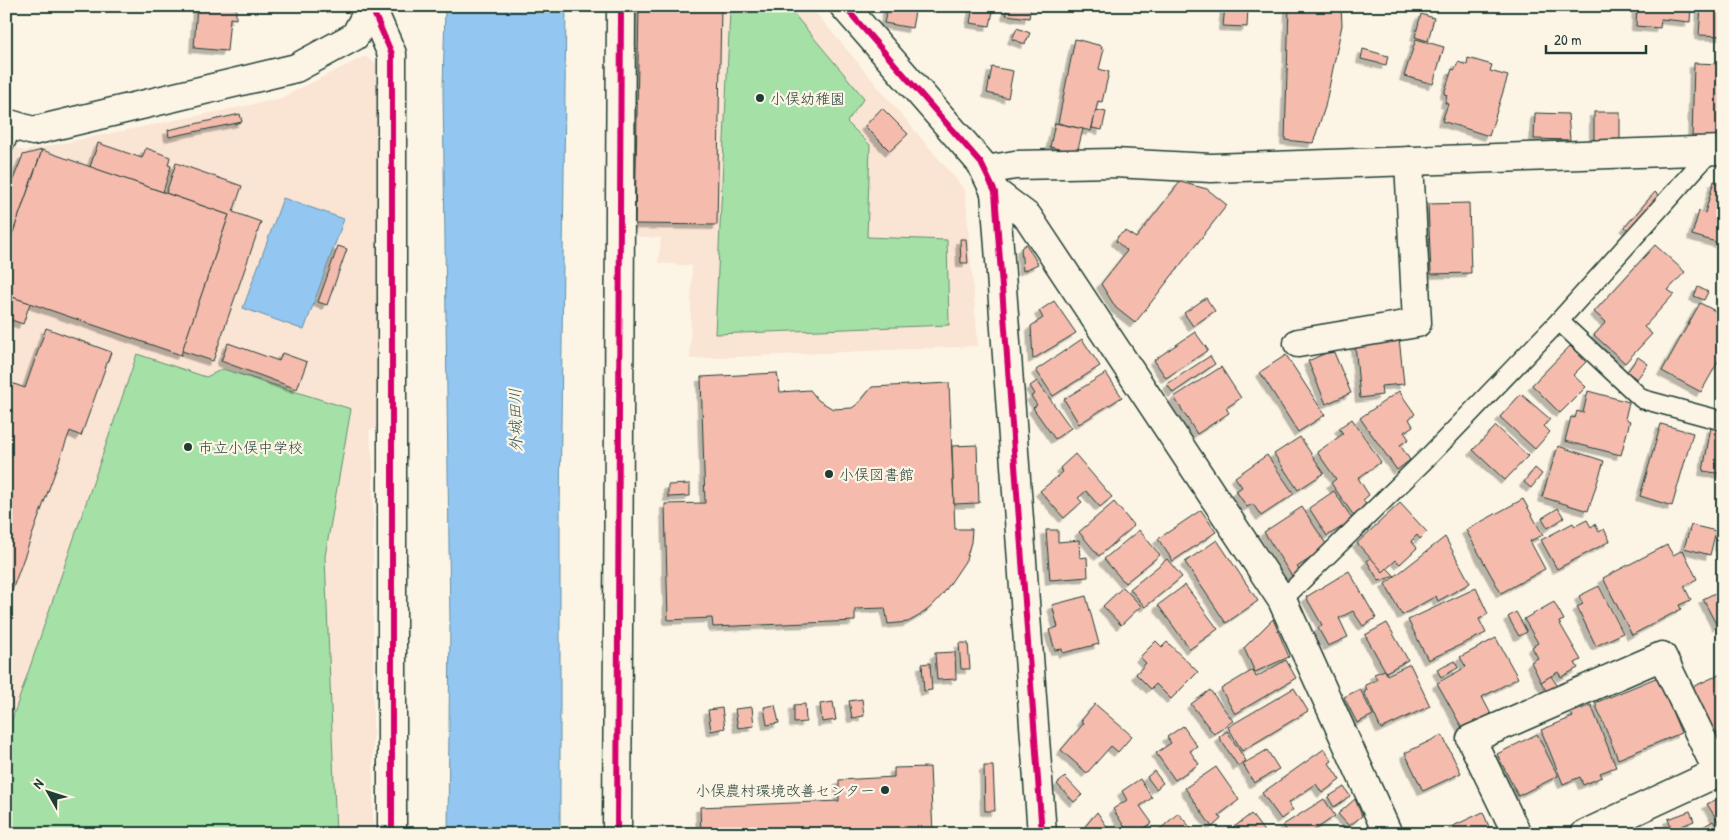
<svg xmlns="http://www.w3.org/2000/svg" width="1729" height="840" viewBox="0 0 1729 840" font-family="'Patrick Hand','Klee One',sans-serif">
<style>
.built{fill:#fae4d4}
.green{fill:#a5e1a7;stroke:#628f6e}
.water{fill:#93c7f1;stroke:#6590a5}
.building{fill:#f5bcae;stroke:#1f3d34;filter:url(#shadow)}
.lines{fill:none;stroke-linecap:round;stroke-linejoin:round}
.lane-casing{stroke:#1f3d34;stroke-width:21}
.street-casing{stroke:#1f3d34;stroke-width:31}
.secondary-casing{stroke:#1f3d34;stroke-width:31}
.lane{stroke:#fcf5e5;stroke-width:18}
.street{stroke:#fcf5e5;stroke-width:28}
.secondary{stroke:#fcf5e5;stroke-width:28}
.cycleway-casing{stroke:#fcf5e5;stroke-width:9}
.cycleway{stroke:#d6006c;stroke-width:6}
.poi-dot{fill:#1f3d34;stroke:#fcf5e5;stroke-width:2}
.labels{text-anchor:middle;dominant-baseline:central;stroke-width:4.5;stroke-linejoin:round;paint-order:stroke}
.poi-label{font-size:15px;fill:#1f3d34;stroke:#fcf5e5;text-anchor:start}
.water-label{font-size:16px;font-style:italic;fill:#36595a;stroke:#fcf5e5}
</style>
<defs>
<filter id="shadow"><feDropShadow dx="-4.5" dy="4.5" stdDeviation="0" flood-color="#0004"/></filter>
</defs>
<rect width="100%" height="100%" fill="#fcf5e5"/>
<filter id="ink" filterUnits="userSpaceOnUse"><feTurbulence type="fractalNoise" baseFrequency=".02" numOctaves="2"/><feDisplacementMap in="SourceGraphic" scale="10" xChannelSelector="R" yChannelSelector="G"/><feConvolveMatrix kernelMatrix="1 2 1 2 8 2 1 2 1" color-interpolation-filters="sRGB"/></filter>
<g filter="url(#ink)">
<g class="built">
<polygon points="633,6 810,6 965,190 978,346 690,359 692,266 658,263 661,238 631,236"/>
<polygon points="365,56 376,64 381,427 369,430 373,463 373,834 6,834 6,144 24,151 279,99"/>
</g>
<g class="green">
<polygon points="788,7 864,98 847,122 870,145 867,237 947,240 949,325 715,334 730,12"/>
<polygon points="137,354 206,377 223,369 351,409 325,556 336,834 6,834 6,737"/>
</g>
<g class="water">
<polygon points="445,6 566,6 560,512 560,834 448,834 450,622 443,89"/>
<polygon points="283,198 344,219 304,330 243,308"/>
</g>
<g class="building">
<polygon points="197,6 236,6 236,19 230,18 227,51 194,48"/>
<polygon points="639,6 721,6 717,225 635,224"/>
<polygon points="888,6 916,6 912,28 884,23"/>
<polygon points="973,6 994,6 990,26 970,23"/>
<polygon points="1008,6 1031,6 1029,18 1006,15"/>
<polygon points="1225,6 1248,6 1247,27 1223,26"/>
<polygon points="1289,6 1341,6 1342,25 1325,107 1313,143 1285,140"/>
<polygon points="1637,6 1691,6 1690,22 1661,19 1660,28 1636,26"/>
<polygon points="1701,6 1723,6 1723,36 1699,35"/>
<polygon points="1421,14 1434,18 1428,41 1415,37"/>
<polygon points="1017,28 1030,33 1025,44 1012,39"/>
<polygon points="1075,39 1102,46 1101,49 1104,49 1099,69 1109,72 1102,102 1098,101 1091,131 1058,123"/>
<polygon points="1416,39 1444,47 1433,84 1404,76"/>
<polygon points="1363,49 1388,56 1386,65 1361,59"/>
<polygon points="1468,58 1492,65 1490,71 1508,76 1489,136 1442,121 1448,104 1445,103 1447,95 1444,94 1452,69 1455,70 1458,62 1467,65"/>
<polygon points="1694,63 1723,64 1723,141 1692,140"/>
<polygon points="992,67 1013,71 1008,98 987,93"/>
<polygon points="882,108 908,134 890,151 865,126"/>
<polygon points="1096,110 1106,112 1102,130 1092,128"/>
<rect x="1594" y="112" width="26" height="29"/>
<polygon points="1535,113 1568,114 1570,140 1534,139"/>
<polygon points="240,114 242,122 169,137 168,130"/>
<polygon points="1055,123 1083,129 1077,153 1050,147"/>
<polygon points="98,143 142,158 146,148 170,157 168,165 171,166 163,192 90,167"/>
<polygon points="42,150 229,215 181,355 6,295 6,252"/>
<polygon points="42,150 6,252 6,197 23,155"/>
<polygon points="176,163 242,186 233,212 261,222 213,361 182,351 229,215 166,193"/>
<polygon points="1714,181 1723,183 1723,244 1692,235 1699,211 1705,213"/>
<polygon points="1180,182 1207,189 1227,205 1135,323 1116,308 1101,284 1127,251 1116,241 1118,236 1125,231 1136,238"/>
<polygon points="1655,192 1664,201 1634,235 1625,227"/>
<polygon points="1469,203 1471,273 1431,274 1428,204"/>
<polygon points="960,239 966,239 968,263 961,263"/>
<polygon points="1026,244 1038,264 1023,271 1021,248"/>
<polygon points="1655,245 1685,272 1668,290 1674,294 1644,327 1652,334 1625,363 1594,335 1606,322 1594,312"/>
<polygon points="338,246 347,249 327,305 318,302"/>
<polygon points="1698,287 1708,292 1704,300 1694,296"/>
<polygon points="6,295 30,303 23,324 6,318"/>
<polygon points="1206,298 1215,311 1193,326 1184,313"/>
<polygon points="1054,301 1076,333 1033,359 1031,326 1043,318 1039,311"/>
<polygon points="1700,303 1723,315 1723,353 1701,392 1662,371"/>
<polygon points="46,328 111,352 81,436 70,431 6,607 6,381 25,388"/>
<polygon points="1195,332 1208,350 1166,378 1154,360"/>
<polygon points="1399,338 1404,384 1381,386 1382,395 1360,398 1355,343"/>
<polygon points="1082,339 1100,366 1053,396 1036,370"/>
<polygon points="228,343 279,361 282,353 307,362 297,389 221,361"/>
<polygon points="1570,346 1586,362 1573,375 1586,387 1560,413 1532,385"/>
<polygon points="1333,350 1351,393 1326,404 1308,361"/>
<polygon points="1286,355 1325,415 1298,432 1260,372"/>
<polygon points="1210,356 1215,364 1173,393 1167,384"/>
<polygon points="1638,357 1648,364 1637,379 1627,372"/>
<polygon points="1221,367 1241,398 1226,408 1229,413 1197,434 1174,397"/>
<polygon points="777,373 780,392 810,390 818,400 833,409 852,408 859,403 872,387 949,383 955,529 972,529 971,542 966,560 943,594 931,607 919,616 908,622 888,624 885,608 855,609 855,621 713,627 712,618 668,620 665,504 705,503 701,377"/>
<polygon points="1106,373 1122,397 1079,424 1064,399"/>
<polygon points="1037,381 1071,428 1055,439 1033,408 1037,405 1031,396 1035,394 1030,386"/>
<polygon points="1399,391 1415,414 1409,419 1413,426 1404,432 1409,439 1400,445 1410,460 1397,470 1360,418"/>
<polygon points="1588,391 1629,402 1625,419 1630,421 1621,455 1565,441 1571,417 1575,418 1577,411 1583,413"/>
<polygon points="1521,394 1550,419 1544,426 1550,432 1535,449 1500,417"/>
<polygon points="1352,419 1381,462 1358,478 1369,495 1363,500 1367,506 1354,516 1331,483 1336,479 1317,452 1343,434 1339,428"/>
<polygon points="1661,424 1693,433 1672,506 1640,496"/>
<polygon points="1496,426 1528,456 1505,480 1473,450"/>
<polygon points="1711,427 1723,429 1723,474 1703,471"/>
<polygon points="1300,437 1324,473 1298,490 1274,454"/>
<polygon points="977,445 979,503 954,504 952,446"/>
<polygon points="1558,446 1604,461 1588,511 1542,497"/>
<polygon points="1075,454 1112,497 1100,507 1086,491 1078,498 1082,502 1064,518 1040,491 1063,472 1060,468"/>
<polygon points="1267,455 1294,494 1261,516 1253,504 1247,507 1236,491 1242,487 1235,477"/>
<polygon points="1535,468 1542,474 1531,488 1524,482"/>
<polygon points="690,484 690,496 668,497 668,485"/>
<polygon points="1334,491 1355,523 1348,528 1345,525 1327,536 1309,508"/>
<polygon points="1523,499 1543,535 1530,541 1545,569 1501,593 1466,530"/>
<polygon points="1114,502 1134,526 1099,556 1079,532"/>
<polygon points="1400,503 1427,532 1420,539 1417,535 1411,541 1417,548 1400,564 1396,560 1383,572 1357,543"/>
<polygon points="1302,507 1328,547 1297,567 1301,572 1293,578 1264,532"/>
<polygon points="1558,508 1564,518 1548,528 1542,518"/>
<polygon points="1201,510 1216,532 1173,561 1158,539"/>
<polygon points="1587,520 1591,527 1595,524 1599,532 1604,529 1610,541 1557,569 1541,540 1573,523 1575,526"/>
<polygon points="1691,525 1716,531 1710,555 1684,548"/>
<polygon points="1722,527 1723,527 1723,547 1719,546"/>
<polygon points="1046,530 1058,530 1058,542 1079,540 1080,558 1087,557 1088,577 1050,580"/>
<polygon points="1139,530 1160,555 1125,583 1104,559"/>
<polygon points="1445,537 1470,583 1438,601 1436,596 1402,615 1385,584"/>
<polygon points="1217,540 1258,601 1226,623 1185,562"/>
<polygon points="1667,545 1673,555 1683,550 1697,579 1684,586 1691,600 1679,605 1681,609 1632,635 1603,578"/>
<polygon points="1371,558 1383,572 1387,568 1395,576 1379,581 1367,561"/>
<polygon points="1167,559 1182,577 1145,607 1130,589"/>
<polygon points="1349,571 1376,618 1363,626 1353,611 1339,618 1348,637 1328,646 1318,628 1322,625 1306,597"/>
<polygon points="1185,585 1218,629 1190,649 1158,605"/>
<polygon points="1599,586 1623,633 1596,646 1577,607 1583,604 1579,596"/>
<polygon points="1123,587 1141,606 1121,625 1103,606"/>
<polygon points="1476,588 1488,614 1479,619 1486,633 1428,660 1408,620"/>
<polygon points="1723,589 1723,622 1717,626 1703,599"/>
<polygon points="1086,596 1099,644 1063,653 1062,649 1055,650 1049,630 1058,627 1052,605"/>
<polygon points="1554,602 1564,620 1559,622 1581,660 1575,663 1578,668 1561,677 1558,672 1541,682 1531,662 1538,658 1532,647 1538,643 1524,619"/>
<polygon points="1516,612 1527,632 1519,636 1508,617"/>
<polygon points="1273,619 1289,657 1255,672 1244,648"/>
<polygon points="1387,623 1408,660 1386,672 1365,635"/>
<polygon points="1496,638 1518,678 1482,697 1494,720 1465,733 1437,683 1466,667 1460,657"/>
<polygon points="1156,641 1162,647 1167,642 1198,672 1171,699 1156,684 1151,689 1136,674 1146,663 1140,657"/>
<polygon points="959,643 968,643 970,669 961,669"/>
<polygon points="955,652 956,679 937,680 935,653"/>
<polygon points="1286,660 1296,678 1235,714 1221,689 1253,670 1256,677"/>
<polygon points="1455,661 1458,668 1441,677 1437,670"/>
<polygon points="930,663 932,690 924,691 922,664"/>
<polygon points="1410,664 1430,706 1381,729 1364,692 1367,690 1365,685 1377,680 1374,674 1385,670 1387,675"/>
<polygon points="1723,673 1723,730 1711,735 1690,688"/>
<polygon points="1551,676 1559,688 1548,694 1541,682"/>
<polygon points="1658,677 1681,733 1618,759 1595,703"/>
<polygon points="1294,688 1308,711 1242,751 1228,727"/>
<polygon points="1360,689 1373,715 1357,723 1344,697"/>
<polygon points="1210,690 1233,721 1214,734 1191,704"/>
<polygon points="862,699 864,716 852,718 849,701"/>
<polygon points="833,702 836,720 822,722 820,704"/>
<polygon points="805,704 806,722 794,723 794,705"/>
<polygon points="1095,704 1132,736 1118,752 1111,746 1087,773 1061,750 1084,723 1081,721"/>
<polygon points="775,705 779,723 767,725 764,707"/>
<polygon points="1591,705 1616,767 1600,773 1602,777 1583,785 1580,777 1563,784 1541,730 1573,717 1571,713"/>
<polygon points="752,707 754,726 738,728 735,709"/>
<polygon points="722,708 725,728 711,731 708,710"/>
<polygon points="1183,726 1197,746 1190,751 1199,764 1175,780 1156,753 1171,743 1167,737"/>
<polygon points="1227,731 1246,761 1238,766 1219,737"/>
<polygon points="1537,734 1558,776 1518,796 1497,754"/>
<polygon points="1442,735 1461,773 1423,791 1405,753"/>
<polygon points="1324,749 1332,761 1329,763 1340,780 1322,793 1316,784 1288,803 1293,810 1281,819 1262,793"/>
<polygon points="1267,750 1279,769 1254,783 1243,764"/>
<polygon points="984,766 993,766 995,811 985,811"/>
<polygon points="930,767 933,834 701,834 700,807 839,801 839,780 894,777 894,768"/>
<polygon points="1216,767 1239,800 1219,815 1221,819 1212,827 1185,788"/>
<polygon points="1154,771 1163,783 1156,789 1147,777"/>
<polygon points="1065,777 1082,795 1074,802 1057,784"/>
<polygon points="1140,779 1152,798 1140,806 1152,823 1136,834 1129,834 1113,809 1127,800 1122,791"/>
<polygon points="1344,787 1350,796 1334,807 1328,797"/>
<polygon points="1723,796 1723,829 1707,804"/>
<polygon points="1324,799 1335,816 1309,834 1289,834 1283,825"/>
<polygon points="1355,799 1362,816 1349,826 1338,814"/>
<polygon points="1690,811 1694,821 1672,830 1668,819"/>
<polygon points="1097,812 1112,834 1079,834"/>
<polygon points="1483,812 1492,834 1452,834 1449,828"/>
<polygon points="1178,813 1196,834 1155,834"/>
<polygon points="1251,814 1266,834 1225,834"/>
<polygon points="1713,821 1721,834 1708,834 1703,827"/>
<polygon points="1347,826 1352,834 1335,834"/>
<polygon points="1703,827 1708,834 1694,834"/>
</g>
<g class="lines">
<defs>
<g id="lane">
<polyline points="6,142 12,125"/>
<polyline points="1559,321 1642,399 1723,421"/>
<polyline points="1282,600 1431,454 1559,321 1712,150"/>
</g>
<g id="street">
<polyline points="371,6 392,54 392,834"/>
<polyline points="6,123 33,131 296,68 355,36 371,6"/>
<polyline points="986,170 1015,165 1114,163 1211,168 1723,150"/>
<polyline points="995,192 1028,217 1282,600 1388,834"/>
<polyline points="1298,343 1417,323 1409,161"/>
<polyline points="1517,834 1471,739 1662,656 1718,772"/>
</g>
<g id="secondary">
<polyline points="844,6 981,163 995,192 1042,834"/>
<polyline points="617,834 621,6"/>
<polyline points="1585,834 1723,770"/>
</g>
</defs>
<use href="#lane" class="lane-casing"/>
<use href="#street" class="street-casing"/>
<use href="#secondary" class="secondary-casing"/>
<use href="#lane" class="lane"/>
<use href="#street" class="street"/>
<use href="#secondary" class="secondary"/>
<defs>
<g id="cycleway">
<polyline points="371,6 392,54 392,834"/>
<polyline points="844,6 981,163 995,192 1042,834"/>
<polyline points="617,834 621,6"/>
</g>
</defs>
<use href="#cycleway" class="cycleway-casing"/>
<use href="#cycleway" class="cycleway"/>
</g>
</g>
<g class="poi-dot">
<circle cx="760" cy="98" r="5"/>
<circle cx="188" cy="447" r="5"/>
<circle cx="829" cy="474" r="5"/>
<circle cx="885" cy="790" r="5"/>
</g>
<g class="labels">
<g class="poi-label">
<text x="770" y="98">小俣幼稚園</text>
<text x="198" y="447">市立小俣中学校</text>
<text x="839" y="474">小俣図書館</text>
<text x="875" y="790" text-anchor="end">小俣農村環境改善センター</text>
</g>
<g class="water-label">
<text transform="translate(515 420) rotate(-91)">外城田川</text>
</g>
</g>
<rect width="1729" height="840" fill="none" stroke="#fcf5e5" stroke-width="25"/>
<rect x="12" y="12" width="1704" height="815" fill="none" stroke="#1f3d34" stroke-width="2" filter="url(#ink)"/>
<g transform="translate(48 792) rotate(309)" stroke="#fcf5e5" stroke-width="4" paint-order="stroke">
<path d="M0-4L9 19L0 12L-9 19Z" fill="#1f3d34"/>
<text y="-8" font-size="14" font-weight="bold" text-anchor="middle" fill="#1f3d34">N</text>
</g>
<path d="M1546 45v8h100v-8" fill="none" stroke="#1f3d34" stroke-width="2.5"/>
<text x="1554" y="45" font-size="15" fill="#1f3d34" stroke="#fcf5e5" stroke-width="4" paint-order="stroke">20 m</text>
</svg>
